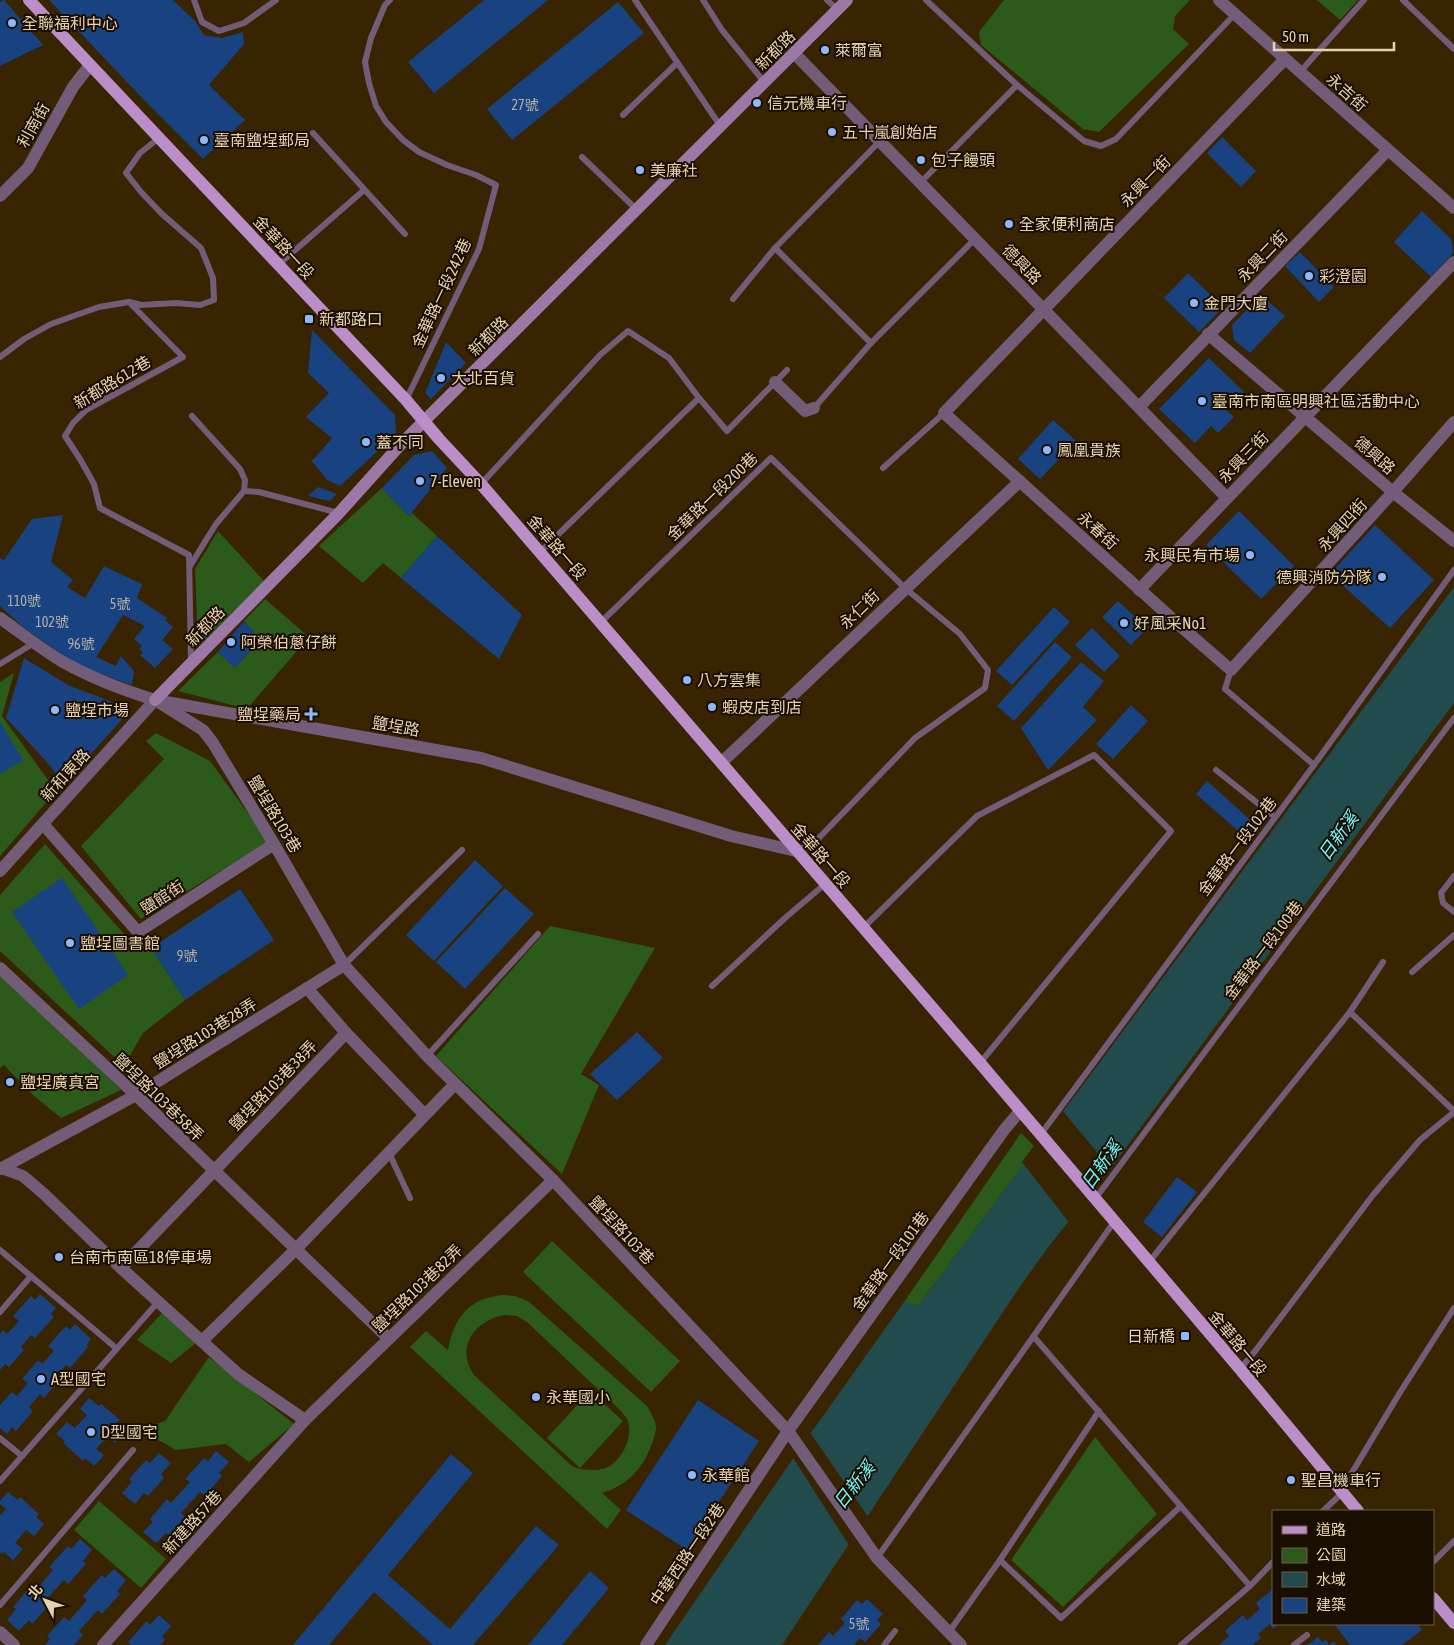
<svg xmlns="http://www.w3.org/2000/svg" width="1454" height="1645" viewBox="0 0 1454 1645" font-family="'Asap Condensed','Noto Sans TC',sans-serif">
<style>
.green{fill:#2b5a1a;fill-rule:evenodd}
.water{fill:#224b4d}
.pier{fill:#382400}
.building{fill:#184280}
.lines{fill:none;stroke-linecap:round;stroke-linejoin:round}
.lane{stroke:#725c78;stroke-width:6}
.street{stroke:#725c78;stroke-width:12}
.secondary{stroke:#9b78a6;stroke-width:12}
.primary{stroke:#bc8ec9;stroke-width:12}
.poi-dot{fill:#8db9fc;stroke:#1a0e00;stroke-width:2}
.labels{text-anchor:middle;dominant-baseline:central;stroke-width:4;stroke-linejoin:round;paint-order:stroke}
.number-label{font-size:14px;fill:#b3aea4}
.poi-label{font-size:16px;fill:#e7d2b0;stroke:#1a0e00;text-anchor:start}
.street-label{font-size:16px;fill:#e7d2b0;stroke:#1a0e00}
.water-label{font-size:18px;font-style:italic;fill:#75f8fd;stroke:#1a0e00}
</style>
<rect width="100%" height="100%" fill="#382400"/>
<g class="green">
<polygon points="1004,0 1190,0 1175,16 1173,29 1189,44 1099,132 1083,129 981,45 979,32"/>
<polygon points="1317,0 1358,0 1340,20"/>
<polygon points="382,488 409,516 412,513 437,536 401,578 383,563 363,583 319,546"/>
<polygon points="218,531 264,581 198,647 195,569"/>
<polygon points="265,599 309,637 247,709 178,691 218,652 235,668 260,639 244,621"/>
<polygon points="14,673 2,716 56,791 0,856 0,682"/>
<polygon points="156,733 210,761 269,842 141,919 81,846 164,759 146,741"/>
<polygon points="45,844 131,942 151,948 185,1000 143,1033 124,1066 0,951 0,895"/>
<polygon points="550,926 655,948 581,1074 599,1085 562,1174 436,1056"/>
<polygon points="0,973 121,1090 61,1118 33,1095 4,1065 0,1068"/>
<polygon points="1021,1133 1036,1148 918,1306 904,1302"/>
<polygon points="552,1241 680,1361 651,1392 523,1272"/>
<path d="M 502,1295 L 515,1296 L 528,1301 L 647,1406 C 651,1413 655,1419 656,1427 C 656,1433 653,1441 651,1446 C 642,1470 626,1486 602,1493 L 621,1510 L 607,1529 L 410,1347 L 426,1331 L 448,1350 C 454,1318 468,1299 502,1295 ZM 505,1315 L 517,1316 L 527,1322 L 622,1412 C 624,1415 628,1419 628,1422 C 633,1438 622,1459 608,1467 C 598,1472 583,1470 573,1467 L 473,1374 C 471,1370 468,1364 467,1359 C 463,1335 483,1319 505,1315 Z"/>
<polygon points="162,1313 196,1343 171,1363 137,1340"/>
<polygon points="209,1357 294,1424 249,1462 226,1444 176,1450 153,1437 143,1428 165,1421"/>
<polygon points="590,1391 623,1421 580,1468 547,1438"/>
<polygon points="1095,1437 1157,1514 1063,1607 1011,1560"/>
<polygon points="99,1501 166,1559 141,1588 74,1530"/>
</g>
<polygon class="water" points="1454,587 1454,703 1102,1180 1049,1246 1019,1288 782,1645 665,1645 803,1444 904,1302 918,1306"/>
<g class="pier">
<polygon points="1061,1109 1113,1171 1071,1225 1022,1162"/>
<polygon points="809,1431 869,1518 850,1547 792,1456"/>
</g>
<g class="building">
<polygon points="4,0 43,45 0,66 0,2"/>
<polygon points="49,0 173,0 195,21 204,35 222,38 243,32 244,44 209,85 245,120 203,159 145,101"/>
<polygon points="484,0 548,0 434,93 408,62"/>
<polygon points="618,2 644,33 512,140 487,109"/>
<polygon points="1222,137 1256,171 1241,187 1207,153"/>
<polygon points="1422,211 1451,239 1453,253 1431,277 1394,242"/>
<polygon points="1300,252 1334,287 1319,302 1285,266"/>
<polygon points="1188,273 1223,307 1199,332 1164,298"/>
<polygon points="1261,295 1285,316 1250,353 1234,340 1232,325"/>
<polygon points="312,330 395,415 396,434 340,486 327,480 312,461 332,438 306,417 329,393 308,373"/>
<polygon points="446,342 466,363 431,399 425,393"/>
<polygon points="1209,358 1244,392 1226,410 1234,417 1218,433 1211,426 1195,443 1159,409"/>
<polygon points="1053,420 1076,441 1040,479 1018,459"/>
<polygon points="432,451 447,468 409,516 382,488 414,455"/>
<polygon points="318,487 337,494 330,501 308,496"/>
<polygon points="1239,511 1294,566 1261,599 1206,545"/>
<polygon points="63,515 51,562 73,580 67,587 85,598 104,566 142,584 137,598 167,618 165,620 173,627 162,640 173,649 155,668 140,655 143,653 139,649 142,646 134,639 145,626 123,615 96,657 116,666 121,656 134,671 132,685 78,666 24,628 0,606 0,558 4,560 32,519"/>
<polygon points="1375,525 1434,580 1390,628 1330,574"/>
<polygon points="437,536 522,615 499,659 401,578"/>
<polygon points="1118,601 1147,628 1131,645 1102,617"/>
<polygon points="1054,607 1070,622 1012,685 996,671"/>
<polygon points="244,621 260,639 235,668 218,652"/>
<polygon points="1092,628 1120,656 1104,672 1075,645"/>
<polygon points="1055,642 1072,657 1014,721 997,706"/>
<polygon points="24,658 68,685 112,702 124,717 64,784 45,760 6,718"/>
<polygon points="1081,662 1104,681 1083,707 1097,720 1048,770 1021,728"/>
<polygon points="1131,705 1148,721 1113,759 1096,744"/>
<polygon points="0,722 23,760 0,774"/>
<polygon points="1207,781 1256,825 1245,837 1196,794"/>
<polygon points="475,860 503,886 434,961 406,935"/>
<polygon points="62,878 128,975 79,1009 12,912"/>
<polygon points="505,888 534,914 465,989 436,962"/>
<polygon points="240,889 274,940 185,1000 151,948"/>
<polygon points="637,1032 663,1058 617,1100 590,1074"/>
<polygon points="1177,1177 1197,1192 1162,1237 1143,1222"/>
<polygon points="40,1294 56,1308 51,1314 54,1317 35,1338 31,1335 21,1347 24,1350 9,1367 5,1364 0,1370 0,1334 3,1330 7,1334 19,1321 13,1316 31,1296 35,1300"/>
<polygon points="75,1324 91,1339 86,1345 88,1347 70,1368 66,1365 55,1377 59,1380 44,1398 40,1394 29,1407 33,1411 16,1431 12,1427 7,1434 0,1428 0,1405 12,1392 17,1396 28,1383 22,1379 38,1360 42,1364 54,1351 48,1346 66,1326 70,1330"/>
<polygon points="89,1398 99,1406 101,1404 120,1420 117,1423 126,1430 115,1443 108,1436 96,1449 104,1455 94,1466 85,1458 83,1461 63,1443 65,1441 56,1434 67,1422 75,1428 87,1415 80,1409"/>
<polygon points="698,1400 759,1441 687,1550 626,1510"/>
<polygon points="216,1451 229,1462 219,1473 222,1476 205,1496 200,1492 181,1513 185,1517 169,1535 166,1533 156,1543 143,1532 153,1522 150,1519 167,1499 171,1503 190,1482 185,1479 204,1458 208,1461"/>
<polygon points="159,1453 171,1463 161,1474 164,1478 148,1496 144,1493 135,1504 122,1493 132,1482 129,1479 146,1460 150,1463"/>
<polygon points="451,1454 473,1473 388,1575 450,1629 536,1526 559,1545 473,1645 433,1645 374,1592 329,1645 293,1645"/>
<polygon points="8,1492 18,1500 20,1497 39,1514 36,1517 44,1524 34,1536 26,1530 15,1543 23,1549 13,1560 4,1552 2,1554 0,1553 0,1515 6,1509 0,1504 0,1501"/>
<polygon points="80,1539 92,1550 83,1561 86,1564 68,1584 64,1580 45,1601 49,1605 32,1624 29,1620 19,1631 7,1620 16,1609 13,1607 30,1587 35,1591 53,1570 49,1567 68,1546 71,1549"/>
<polygon points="114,1569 126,1580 117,1591 120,1594 102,1614 98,1610 79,1631 83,1635 74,1645 45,1645 50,1639 47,1636 64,1617 69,1621 87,1600 83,1596 102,1575 105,1578"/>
<polygon points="590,1571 609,1588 562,1645 528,1645"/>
<polygon points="1273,1589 1273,1624 1279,1624 1273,1629 1270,1624 1258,1634 1261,1638 1252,1645 1219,1645 1229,1636 1225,1631 1243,1615 1247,1620 1260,1609 1256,1603"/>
<polygon points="867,1599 883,1614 877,1620 881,1624 865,1642 860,1638 854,1645 818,1645 829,1632 833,1636 845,1623 841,1619 857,1600 862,1604"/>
<polygon points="159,1615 171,1626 162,1637 165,1640 160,1645 131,1645 128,1642 147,1621 150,1625"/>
<polygon points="1334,1624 1417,1624 1422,1630 1402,1645 1350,1645"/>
<polygon points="1318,1637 1322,1642 1326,1640 1329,1645 1334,1641 1336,1645 1307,1645"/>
</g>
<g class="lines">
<g class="lane">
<polyline points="194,0 202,22 219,31 244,23 276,0"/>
<polyline points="390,0 385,5 371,38 365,62 369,83 376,106 386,122 403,140 419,152 447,165 476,175 496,185 479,249 406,400"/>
<polyline points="635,0 721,127"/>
<polyline points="703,0 722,30 765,83"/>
<polyline points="827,0 838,10"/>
<polyline points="926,0 1017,85 1084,141 1101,146 1116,139 1235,14"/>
<polyline points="1403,0 1454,49"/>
<polyline points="1300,72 1364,0"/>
<polyline points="623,115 677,63"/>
<polyline points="313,133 405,234"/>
<polyline points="582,157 637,210"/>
<polyline points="920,183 1017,85"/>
<polyline points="775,248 871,343"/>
<polyline points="278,265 364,190"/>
<polyline points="733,299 775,248 880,141"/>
<polyline points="129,302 183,357 86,410 73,423 65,436 80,459 94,484 100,508 189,555 191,662"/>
<polyline points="0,357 24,339 51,324 99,307 129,302 141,305 176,303 200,305 214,300 213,278 201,248 162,214 141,192 126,173 140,153 159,138"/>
<polyline points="814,408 871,343 975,239"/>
<polyline points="192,416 240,469 245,480 244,491 259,492 339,513"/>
<polyline points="883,468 944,413"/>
<polyline points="481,484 600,355 628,331 669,358 699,398 727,431 787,370"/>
<polyline points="540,552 699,398"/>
<polyline points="190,566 216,524 244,491"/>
<polyline points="601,622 771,458 905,588 960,634 988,670 985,688 915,738 816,841 796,851"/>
<polyline points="0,664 34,643"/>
<polyline points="1231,670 1225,689 1314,765"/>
<polyline points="1216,770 1275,817"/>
<polyline points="1454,876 1441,893 1443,903 1454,912"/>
<polyline points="863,928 977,816 1094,755 1171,831 980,1063"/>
<polyline points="344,965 462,850"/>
<polyline points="1412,972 1454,935"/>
<polyline points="712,986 785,918 825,884"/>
<polyline points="1350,1012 1454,1111"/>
<polyline points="427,1056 538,934"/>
<polyline points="1041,1134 1314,765 1454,570"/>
<polyline points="389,1153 410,1198"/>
<polyline points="1095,1199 1454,718"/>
<polyline points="0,1250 116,1348"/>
<polyline points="1149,1262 1350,1012 1383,962"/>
<polyline points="0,1312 31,1276"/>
<polyline points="1034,1337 1250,1586"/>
<polyline points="1240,1369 1256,1350 1373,1195 1420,1140 1454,1112"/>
<polyline points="0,1438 22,1456"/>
<polyline points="0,1481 158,1302"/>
<polyline points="1323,1511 1342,1493 1350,1476 1399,1394 1454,1308"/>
<polyline points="877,1558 1114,1222"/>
<polyline points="1000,1560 1061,1618 1181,1506"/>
<polyline points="1433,1562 1454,1541"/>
<polyline points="0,1605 133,1450"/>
<polyline points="949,1632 1000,1560 1099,1411"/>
<polyline points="884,1645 895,1631"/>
<polyline points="1181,1645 1250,1586 1273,1562"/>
<polyline points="1294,1645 1307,1635"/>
</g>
<g class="street">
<polyline points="1219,0 1454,208"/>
<polyline points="794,53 1227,498"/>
<polyline points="1285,59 944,413 1178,624 1231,670 1393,492 1454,422"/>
<polyline points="0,196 28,168 73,87 90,65"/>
<polyline points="1208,334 1393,492 1454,541"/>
<polyline points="775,382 805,411 814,408"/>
<polyline points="1139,407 1388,150"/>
<polyline points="1139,590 1454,262"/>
<path d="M 0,618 C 21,633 41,649 63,662 C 90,677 126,691 155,700 L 481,758 L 731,836 L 796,851"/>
<polyline points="722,762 1020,481"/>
<polyline points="43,824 138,932 274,844"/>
<polyline points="0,871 155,700 203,730 213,743 274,844 344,965 427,1056 553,1180 788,1431 877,1558 961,1645"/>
<polyline points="0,968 136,1095 388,1338"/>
<polyline points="307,988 346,1033 424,1114"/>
<polyline points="2,1168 23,1176 43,1193 121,1268 238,1374 305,1420"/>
<polyline points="0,1169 136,1095 344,965"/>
<polyline points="121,1268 346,1033"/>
<polyline points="202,1341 295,1250 455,1084"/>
<polyline points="0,1632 14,1645"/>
<polyline points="103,1645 305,1420 553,1180"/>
<polyline points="646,1645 788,1431 1004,1130 1020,1111"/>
</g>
<polyline class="secondary" points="155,700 339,513 401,444 847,0"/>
<g class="primary">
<polyline points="29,0 406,400 439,439 481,484 980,1063 1240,1369 1358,1511"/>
<polyline points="1433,1598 1454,1623"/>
</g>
</g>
<g class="poi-dot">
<circle cx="12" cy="23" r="5"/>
<circle cx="825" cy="50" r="5"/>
<circle cx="757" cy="103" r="5"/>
<circle cx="832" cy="132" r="5"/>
<circle cx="204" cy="140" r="5"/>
<circle cx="921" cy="160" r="5"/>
<circle cx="640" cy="170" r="5"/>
<circle cx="1009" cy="224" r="5"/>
<circle cx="1309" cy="276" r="5"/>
<circle cx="1194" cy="303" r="5"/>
<rect x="304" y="314" width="10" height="10" rx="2.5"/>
<circle cx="441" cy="378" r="5"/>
<circle cx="1202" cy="401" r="5"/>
<circle cx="366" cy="442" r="5"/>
<circle cx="1047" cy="450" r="5"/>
<circle cx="420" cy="481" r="5"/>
<circle cx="1250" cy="555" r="5"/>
<circle cx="1382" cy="577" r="5"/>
<circle cx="1124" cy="623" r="5"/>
<circle cx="231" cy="642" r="5"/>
<circle cx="687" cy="680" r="5"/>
<circle cx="712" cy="707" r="5"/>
<circle cx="55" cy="710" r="5"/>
<path d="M308.5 706.5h5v5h5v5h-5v5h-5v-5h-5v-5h5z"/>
<circle cx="70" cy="943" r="5"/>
<circle cx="10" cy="1082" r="5"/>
<circle cx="59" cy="1257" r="5"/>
<rect x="1180" y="1331" width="10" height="10" rx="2.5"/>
<circle cx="41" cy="1379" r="5"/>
<circle cx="536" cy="1397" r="5"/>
<circle cx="91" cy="1432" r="5"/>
<circle cx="692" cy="1475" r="5"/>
<circle cx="1291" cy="1480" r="5"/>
</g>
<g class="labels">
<g class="number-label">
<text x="525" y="105">27號</text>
<text x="24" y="601">110號</text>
<text x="120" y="604">5號</text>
<text x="52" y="622">102號</text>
<text x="81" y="644">96號</text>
<text x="187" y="956">9號</text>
<text x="859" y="1624">5號</text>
</g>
<g class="poi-label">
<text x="22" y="23">全聯福利中心</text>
<text x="835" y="50">萊爾富</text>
<text x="767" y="103">信元機車行</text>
<text x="842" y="132">五十嵐創始店</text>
<text x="214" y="140">臺南鹽埕郵局</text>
<text x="931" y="160">包子饅頭</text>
<text x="650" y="170">美廉社</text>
<text x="1019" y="224">全家便利商店</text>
<text x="1319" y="276">彩澄園</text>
<text x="1204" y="303">金門大廈</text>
<text x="319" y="319">新都路口</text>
<text x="451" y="378">大北百貨</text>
<text x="1212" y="401">臺南市南區明興社區活動中心</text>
<text x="376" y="442">蓋不同</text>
<text x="1057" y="450">鳳凰貴族</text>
<text x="430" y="481">7-Eleven</text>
<text x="1240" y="555" text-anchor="end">永興民有市場</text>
<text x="1372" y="577" text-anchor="end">德興消防分隊</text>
<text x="1134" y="623">好風采No1</text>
<text x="241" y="642">阿榮伯蔥仔餅</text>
<text x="697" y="680">八方雲集</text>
<text x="722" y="707">蝦皮店到店</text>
<text x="65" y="710">鹽埕市場</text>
<text x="301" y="714" text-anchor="end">鹽埕藥局</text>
<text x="80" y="943">鹽埕圖書館</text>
<text x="20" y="1082">鹽埕廣真宮</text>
<text x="69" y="1257">台南市南區18停車場</text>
<text x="1175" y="1336" text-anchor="end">日新橋</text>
<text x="51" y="1379">A型國宅</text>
<text x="546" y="1397">永華國小</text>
<text x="101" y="1432">D型國宅</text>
<text x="702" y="1475">永華館</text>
<text x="1301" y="1480">聖昌機車行</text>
</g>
<g class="street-label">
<text transform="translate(775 50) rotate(-45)">新都路</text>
<text transform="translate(1347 92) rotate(42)">永吉街</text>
<text transform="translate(33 125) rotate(-61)">利南街</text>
<text transform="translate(1145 181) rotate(-46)">永興一街</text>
<text transform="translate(284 247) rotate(47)">金華路一段</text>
<text transform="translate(1262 256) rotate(-46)">永興二街</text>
<text transform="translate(1022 264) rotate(46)">德興路</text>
<text transform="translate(441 293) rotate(-65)">金華路一段242巷</text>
<text transform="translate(488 336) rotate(-45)">新都路</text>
<text transform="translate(112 382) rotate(-31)">新都路612巷</text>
<text transform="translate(1375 455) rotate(41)">德興路</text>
<text transform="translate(1243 457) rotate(-46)">永興三街</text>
<text transform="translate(712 496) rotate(-44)">金華路一段200巷</text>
<text transform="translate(1342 525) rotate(-48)">永興四街</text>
<text transform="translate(1098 530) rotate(42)">永春街</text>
<text transform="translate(557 547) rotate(49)">金華路一段</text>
<text transform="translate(859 609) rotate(-44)">永仁街</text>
<text transform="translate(205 626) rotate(-46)">新都路</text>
<text transform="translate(396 726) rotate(10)">鹽埕路</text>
<text transform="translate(65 775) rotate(-48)">新和東路</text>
<text transform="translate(275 814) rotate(59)">鹽埕路103巷</text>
<text transform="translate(1237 846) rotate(-53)">金華路一段102巷</text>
<text transform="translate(821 855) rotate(49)">金華路一段</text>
<text transform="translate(162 897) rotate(-33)">鹽館街</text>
<text transform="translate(1263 950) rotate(-53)">金華路一段100巷</text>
<text transform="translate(205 1033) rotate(-32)">鹽埕路103巷28弄</text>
<text transform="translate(273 1085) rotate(-46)">鹽埕路103巷38弄</text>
<text transform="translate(159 1097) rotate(44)">鹽埕路103巷58弄</text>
<text transform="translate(622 1230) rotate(47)">鹽埕路103巷</text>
<text transform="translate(890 1261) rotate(-54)">金華路一段101巷</text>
<text transform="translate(417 1288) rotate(-44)">鹽埕路103巷82弄</text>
<text transform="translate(1238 1343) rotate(50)">金華路一段</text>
<text transform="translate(192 1522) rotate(-48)">新建路57巷</text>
<text transform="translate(687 1554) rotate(-56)">中華西路一段2巷</text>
</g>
<g class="water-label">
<text transform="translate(1338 836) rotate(-54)">日新溪</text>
<text transform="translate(1101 1165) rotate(-54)">日新溪</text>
<text transform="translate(854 1485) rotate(-52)">日新溪</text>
</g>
</g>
<rect x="1272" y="1510" width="162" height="115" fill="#1a0e00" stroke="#6c5c46"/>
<rect x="1282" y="1526" width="25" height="8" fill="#bc8ec9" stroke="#6c5c46"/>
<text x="1316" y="1535" font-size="15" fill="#e7d2b0">道路</text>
<rect x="1282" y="1548" width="25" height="15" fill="#2b5a1a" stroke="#6c5c46"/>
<text x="1316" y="1560" font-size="15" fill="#e7d2b0">公園</text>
<rect x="1282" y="1572" width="25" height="15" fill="#224b4d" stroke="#6c5c46"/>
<text x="1316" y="1585" font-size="15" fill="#e7d2b0">水域</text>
<rect x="1282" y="1598" width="25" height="15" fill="#184280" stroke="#6c5c46"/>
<text x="1316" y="1610" font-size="15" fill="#e7d2b0">建築</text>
<g transform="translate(45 1600) rotate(311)" stroke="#1a0e00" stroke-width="4" paint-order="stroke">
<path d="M0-4L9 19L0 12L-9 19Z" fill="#e7d2b0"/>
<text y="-8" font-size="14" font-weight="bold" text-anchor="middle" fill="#e7d2b0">北</text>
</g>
<path d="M1274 42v8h120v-8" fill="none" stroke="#e7d2b0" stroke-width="2.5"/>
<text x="1282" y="42" font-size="15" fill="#e7d2b0" stroke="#1a0e00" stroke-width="4" paint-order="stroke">50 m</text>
</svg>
